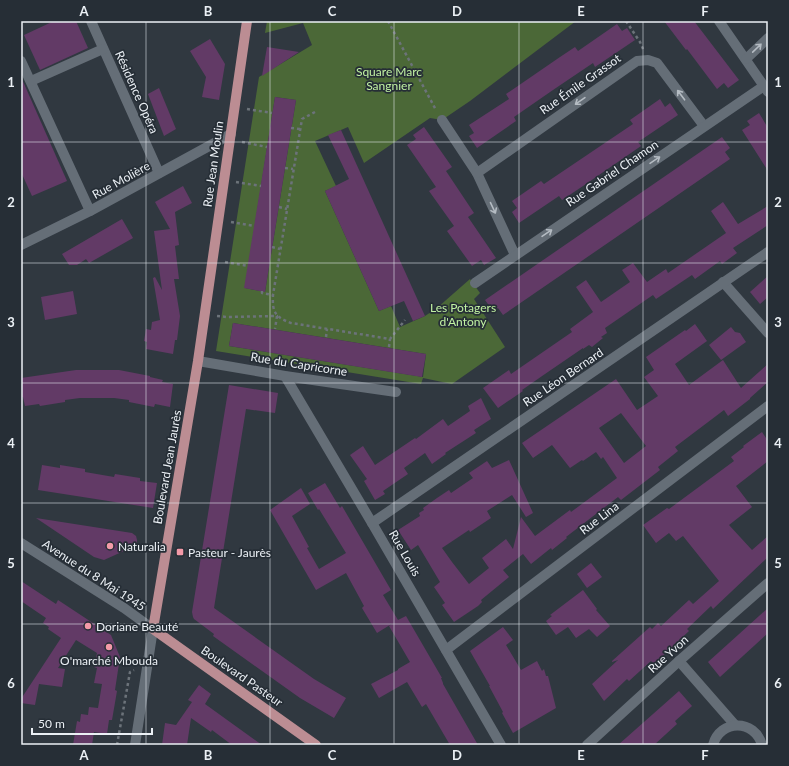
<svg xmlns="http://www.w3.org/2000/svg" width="789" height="766" viewBox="0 0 789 766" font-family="Lato,sans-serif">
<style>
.green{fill:#4b6837;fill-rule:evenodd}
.building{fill:#623a66;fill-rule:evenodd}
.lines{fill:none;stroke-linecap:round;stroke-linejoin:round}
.path{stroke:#6c737a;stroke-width:2.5;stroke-dasharray:3 3;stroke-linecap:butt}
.minor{stroke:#656e77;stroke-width:10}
.major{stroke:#bc8d93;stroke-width:10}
.oneway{stroke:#b5bcc3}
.grid{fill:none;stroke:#ebf0f5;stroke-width:1;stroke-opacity:0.55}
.poi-dot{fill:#f39aa8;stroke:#262e36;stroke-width:1.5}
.labels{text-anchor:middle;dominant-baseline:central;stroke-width:3.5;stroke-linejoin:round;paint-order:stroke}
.park-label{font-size:12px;fill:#c1f2a2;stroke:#262e36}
.street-label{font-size:12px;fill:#ebf0f5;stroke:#262e36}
.poi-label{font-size:12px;fill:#ebf0f5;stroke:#262e36;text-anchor:start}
.neatline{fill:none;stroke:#ebf0f5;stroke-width:1.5}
.grid-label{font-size:13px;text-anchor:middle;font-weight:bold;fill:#ebf0f5}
</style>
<rect width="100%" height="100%" fill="#303840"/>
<path class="green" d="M 267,21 L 576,21 L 470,101 L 442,120 L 430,118 L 364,163 L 348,127 L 315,141 L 336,186 L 325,191 L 379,311 L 391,306 L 400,327 L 425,316 L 437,308 L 470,279 L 480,293 L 474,299 L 505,347 L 452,384 L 423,378 L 421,384 L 216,351 L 259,77 L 312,45 L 303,23 L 265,33 ZM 275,97 L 296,100 L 265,292 L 245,288 ZM 233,323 L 426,354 L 423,377 L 229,346 Z"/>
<g class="building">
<polygon points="54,21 76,21 88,48 40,70 24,35"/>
<polygon points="664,21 694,21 739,80 728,88 724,83 717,89 687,49 686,50"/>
<polygon points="617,24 622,31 627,28 635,40 595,67 593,63 553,90 514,117 516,121 477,148 469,136 474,133 469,125 509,99 506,94 560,57 575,47 578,51"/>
<polygon points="210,39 225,64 219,100 202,97 206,77 190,51"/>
<polygon points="267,47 299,52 262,76"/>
<polygon points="21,77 67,181 32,196 21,172"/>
<polygon points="159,88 176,129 164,136 148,94"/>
<polygon points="275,97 296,100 265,292 244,288"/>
<polygon points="660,99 665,107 670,103 678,115 638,142 641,146 583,186 562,200 559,196 519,223 512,212 517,208 512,201 541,181 544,184 633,124 630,120"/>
<polygon points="759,113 768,128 768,171 742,130 750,125 747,121"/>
<polygon points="424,127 452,167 446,171 474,213 468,217 496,258 484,265 481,260 472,266 447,231 454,226 429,191 436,187 407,145 416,139 413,135"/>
<polygon points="341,130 425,316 413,321 404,301 379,311 325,191 349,179 328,135"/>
<polygon points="722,137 730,148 725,152 730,159 503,315 498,308 493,311 485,300"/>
<polygon points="183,186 192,203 175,212 179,245 175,246 179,279 174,279 180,316 177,340 175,340 173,354 146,349 147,342 144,341 146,329 151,330 152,322 160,320 153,278 155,277 162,290 154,231 170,229 155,202"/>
<polygon points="723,202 738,224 768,206 768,225 733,248 737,253 722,264 720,261 695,279 692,275 656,299 653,295 605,328 607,333 601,337 603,338 592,347 589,345 583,349 583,348 545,374 522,390 523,391 498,408 483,388 509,370 511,374 572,332 570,329 593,312 576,287 586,280 601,302 630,282 622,270 633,263 647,282 666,269 668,273 726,233 711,211"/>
<polygon points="122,219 133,238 89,263 86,259 77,265 69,265 62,254"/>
<polygon points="768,276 768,297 760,304 750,292"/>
<polygon points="73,291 77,314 45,320 41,297"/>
<polygon points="233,323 426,354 422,377 229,346"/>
<path d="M 695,324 L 707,341 L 675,364 L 689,385 L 723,360 L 741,388 L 768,364 L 768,382 L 750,398 L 750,399 L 728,416 L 724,410 L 675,447 L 678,451 L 658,467 L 660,470 L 621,500 L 618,497 L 566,537 L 567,538 L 552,550 L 551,548 L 531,564 L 523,554 L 503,570 L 509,577 L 481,600 L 482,602 L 478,606 L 454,622 L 442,605 L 445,603 L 434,587 L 440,582 L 418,545 L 411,550 L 398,530 L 420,516 L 419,513 L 424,510 L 423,508 L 437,498 L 449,490 L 451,493 L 473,478 L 469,473 L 487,461 L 492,468 L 509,460 L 533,513 L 526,517 L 512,495 L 487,511 L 491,518 L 470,532 L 469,530 L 442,548 L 452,562 L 469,584 L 489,568 L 482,558 L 506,539 L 513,549 L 521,517 L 535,536 L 570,510 L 571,512 L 617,478 L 603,457 L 601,459 L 596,452 L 583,461 L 582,460 L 570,468 L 552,445 L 533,458 L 522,443 L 616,379 L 637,410 L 658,396 L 644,377 L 654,370 L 646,357 L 685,330 L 686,331 ZM 621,413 L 646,446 L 624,463 L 599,428 Z"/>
<polygon points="731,327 735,332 740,333 746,342 721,360 709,345"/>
<polygon points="76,370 119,370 150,376 150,377 163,380 162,382 173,384 170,407 155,404 154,407 129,402 129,400 114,398 80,398 65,400 65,402 40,406 39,404 25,406 23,397 21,397 21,378"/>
<polygon points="229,385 278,393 275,413 246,409 214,608 314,679 346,698 334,718 300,698 213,636 214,634 194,619 193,617 192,612"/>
<polygon points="481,398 491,419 474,430 476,433 445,453 446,454 432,464 425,453 404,468 408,474 383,491 385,494 375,500 364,481 367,479 350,455 363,446 375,465 415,438 416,439 443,419 448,426 470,411 468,406"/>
<polygon points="762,432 768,441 768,461 736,486 752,507 729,525 752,550 768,536 768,557 713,609 711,606 687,629 689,631 654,664 651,661 629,681 627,679 604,701 592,684 618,660 612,662 612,661 650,627 652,629 658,623 661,626 689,600 693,604 719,581 683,536 676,541 669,533 656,543 643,525 667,508 669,509 734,461 731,457 744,447 743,446"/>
<polygon points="42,465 60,468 60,465 85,469 85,472 114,477 115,474 140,478 140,481 157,483 153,508 38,490"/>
<polygon points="325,483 340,508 342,506 391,590 383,595 398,620 406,616 442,678 441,678 443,683 443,684 478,745 450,745 426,704 422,707 407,682 379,698 371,684 398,670 398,669 410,662 389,626 393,623 377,633 362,608 364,606 346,573 316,590 270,510 301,488 310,504 292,516 309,547 307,548 319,569 346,553 319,509 318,510 308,493"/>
<polygon points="36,518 132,533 136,536 137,540 137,543 135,546 104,560 94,557"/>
<polygon points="591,563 602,577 587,588 577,574"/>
<polygon points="21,581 56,604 58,600 111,635 120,657 115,690 117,691 112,720 109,720 107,734 94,732 92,745 73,745 77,721 80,722 81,714 88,715 89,707 98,708 102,684 94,683 97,668 94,667 97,653 76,640 58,668 65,669 62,687 39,684 35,705 21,703 21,699 61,638 48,629 49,627 43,623 46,618 21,601"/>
<polygon points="583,590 597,609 596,610 610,626 597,637 589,629 576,638 568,627 556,635 546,621 552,616 550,615"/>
<polygon points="768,608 768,633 720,677 708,662"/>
<polygon points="503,627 513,640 506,645 521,670 537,661 542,671 544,669 546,676 548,676 556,708 513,733 502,713 503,712 489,686 490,686 470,651"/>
<polygon points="199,685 211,694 205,704 262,745 232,745 212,730 211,732 191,718 187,745 162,745 165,723 176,725 192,702 188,700"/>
<polygon points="679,691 692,706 675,721 677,724 654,745 618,745"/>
</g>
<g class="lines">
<g class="path">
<polyline points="388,21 436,110"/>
<polyline points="626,21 640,42 643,49"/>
<polyline points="247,109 272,113"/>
<path d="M 315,112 L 302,119 L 273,295 C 272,312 275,317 291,323 L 390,339 L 405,320"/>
<polyline points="291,128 300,129"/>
<polyline points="242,142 267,147"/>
<polyline points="285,168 293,169"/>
<polyline points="236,182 261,186"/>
<polyline points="279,207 287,209"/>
<polyline points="231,222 254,226"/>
<polyline points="272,247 280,249"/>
<polyline points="225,262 248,266"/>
<polyline points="262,291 262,293 273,295"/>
<polyline points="217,316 227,317 277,316 275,329"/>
<polyline points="326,337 327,329"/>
<polyline points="389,347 390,339"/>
<polyline points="117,745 130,672 134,670"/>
</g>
<g class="minor">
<polyline points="91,21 159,173"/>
<polyline points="719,21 768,92"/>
<polyline points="746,59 768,38"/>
<polyline points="21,61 90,211"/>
<polyline points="31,81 103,49"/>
<polyline points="442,120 477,173 515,255"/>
<polyline points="477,173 637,61 648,60 657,63 704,126"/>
<polyline points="21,245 90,211 231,134"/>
<polyline points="723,282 768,333"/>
<polyline points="475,283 764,86"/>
<polyline points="198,361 285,376 396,392"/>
<polyline points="285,376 372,523 501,745"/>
<polyline points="372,523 768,252"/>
<polyline points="21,543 124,608 153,629 135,745"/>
<polyline points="446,650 768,406"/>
<polyline points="679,661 735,725"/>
<polyline points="587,745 679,661 768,583"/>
<path d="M 713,745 C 720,719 755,719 762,745"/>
</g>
<polyline class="major" points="247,21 198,361 153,629 316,745"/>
</g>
<defs><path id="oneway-shaft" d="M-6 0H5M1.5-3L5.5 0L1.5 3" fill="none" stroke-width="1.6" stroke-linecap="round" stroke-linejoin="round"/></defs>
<g class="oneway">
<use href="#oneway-shaft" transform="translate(757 48) rotate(-44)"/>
<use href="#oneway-shaft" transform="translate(681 95) rotate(-127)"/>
<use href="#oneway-shaft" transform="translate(580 101) rotate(145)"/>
<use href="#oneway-shaft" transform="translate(655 160) rotate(-34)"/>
<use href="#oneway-shaft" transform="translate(493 208) rotate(65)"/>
<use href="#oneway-shaft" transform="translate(547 233) rotate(-34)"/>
</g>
<path class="grid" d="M 146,21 L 146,745M 270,21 L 270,745M 394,21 L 394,745M 519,21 L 519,745M 643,21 L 643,745M 21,142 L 768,142M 21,263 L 768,263M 21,383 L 768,383M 21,503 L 768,503M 21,624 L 768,624"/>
<g class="poi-dot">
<circle cx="110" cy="546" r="4"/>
<rect x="176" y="548" width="8" height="8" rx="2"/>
<circle cx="88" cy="626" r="4"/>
<circle cx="109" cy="647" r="4"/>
</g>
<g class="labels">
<g class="park-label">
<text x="389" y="71">Square Marc<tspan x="389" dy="14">Sangnier</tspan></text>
<text x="463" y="307">Les Potagers<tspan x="463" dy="14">d'Antony</tspan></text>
</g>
<g class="street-label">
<text transform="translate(580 84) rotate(-35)">Rue Émile Grassot</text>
<text transform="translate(137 92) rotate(66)">Résidence Opéra</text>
<text transform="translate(213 164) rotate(-82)">Rue Jean Moulin</text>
<text transform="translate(612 173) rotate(-34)">Rue Gabriel Chamon</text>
<text transform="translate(121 180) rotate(-29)">Rue Molière</text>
<text transform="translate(299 364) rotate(9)">Rue du Capricorne</text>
<text transform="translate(563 377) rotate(-34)">Rue Léon Bernard</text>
<text transform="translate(167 467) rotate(-80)">Boulevard Jean Jaurès</text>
<text transform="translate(599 518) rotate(-37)">Rue Lina</text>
<text transform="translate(405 553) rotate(60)">Rue Louis</text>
<text transform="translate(94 575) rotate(33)">Avenue du 8 Mai 1945</text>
<text transform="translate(668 654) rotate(-42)">Rue Yvon</text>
<text transform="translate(242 676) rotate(35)">Boulevard Pasteur</text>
</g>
<g class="poi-label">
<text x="118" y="546">Naturalia</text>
<text x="188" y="552">Pasteur - Jaurès</text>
<text x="96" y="626">Doriane Beauté</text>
<text x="109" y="660" text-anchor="middle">O'marché Mbouda</text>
</g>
</g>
<rect width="789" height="766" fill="none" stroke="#262e36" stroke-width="44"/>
<path d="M32 728v6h120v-6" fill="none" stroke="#ebf0f5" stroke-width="2"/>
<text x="38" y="728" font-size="12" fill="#ebf0f5" stroke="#262e36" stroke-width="3" paint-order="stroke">50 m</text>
<rect x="22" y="22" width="745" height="722" class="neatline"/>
<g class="grid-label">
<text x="84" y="16">A</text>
<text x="208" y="16">B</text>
<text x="332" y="16">C</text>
<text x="457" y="16">D</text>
<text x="581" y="16">E</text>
<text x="705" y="16">F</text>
<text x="11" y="87">1</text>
<text x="778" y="87">1</text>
<text x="11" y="207">2</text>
<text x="778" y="207">2</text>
<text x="11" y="327">3</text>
<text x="778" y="327">3</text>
<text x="11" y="448">4</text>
<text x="778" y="448">4</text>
<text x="11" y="568">5</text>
<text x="778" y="568">5</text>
<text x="11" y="688">6</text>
<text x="778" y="688">6</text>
<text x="84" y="760">A</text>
<text x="208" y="760">B</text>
<text x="332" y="760">C</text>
<text x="457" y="760">D</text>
<text x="581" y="760">E</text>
<text x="705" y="760">F</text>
</g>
</svg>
